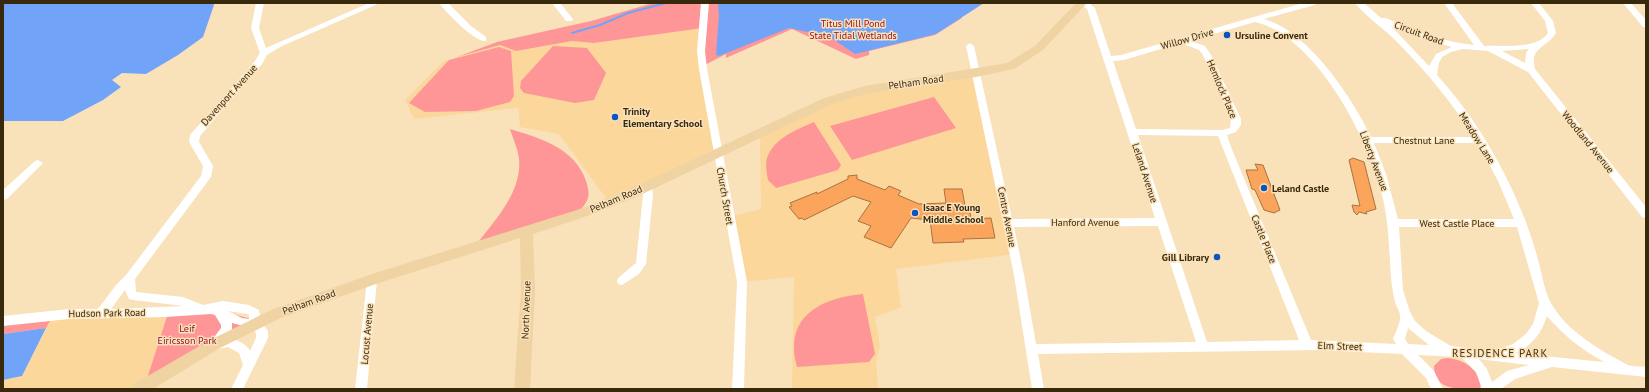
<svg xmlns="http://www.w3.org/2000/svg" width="1649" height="392" viewBox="0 0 1649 392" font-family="'PT Sans',sans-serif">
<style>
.built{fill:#fbd79c}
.green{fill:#fe9697}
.water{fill:#71a4f8}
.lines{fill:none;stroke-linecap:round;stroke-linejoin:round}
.stream{stroke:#71a4f8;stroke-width:2}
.building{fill:#fba55c;stroke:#ab7241}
.minor{fill:#fff;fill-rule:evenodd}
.major{fill:#efd3a3;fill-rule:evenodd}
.poi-dot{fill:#0b53bd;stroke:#f9e1ba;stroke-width:1.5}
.labels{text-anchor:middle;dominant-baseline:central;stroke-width:3;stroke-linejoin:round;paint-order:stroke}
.park-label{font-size:10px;fill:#931328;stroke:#f9e1ba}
.street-label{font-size:10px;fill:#38290c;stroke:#f9e1ba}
.poi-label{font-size:10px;font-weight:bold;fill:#38290c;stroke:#f9e1ba;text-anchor:start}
.neighbourhood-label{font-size:11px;letter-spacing:1px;fill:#47330f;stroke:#f9e1ba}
</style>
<rect width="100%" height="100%" fill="#f9e1ba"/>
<g class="built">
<polygon points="703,28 701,51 717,152 609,202 559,134 520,127 518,108 414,119 405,100 444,61 500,45 516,51 572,41 595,43"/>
<polygon points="975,72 1015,254 896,269 901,307 875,317 880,347 876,361 878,389 792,389 794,277 740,282 729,217 761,209 760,133 845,96"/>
<polygon points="169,310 144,388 142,389 3,389 3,380 22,376 54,314"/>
</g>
<g class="green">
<polygon points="653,3 939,3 962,18 935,35 869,51 869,55 856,59 792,29 726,58 726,54 703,66 703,28 594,43 572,41 516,51 500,45 457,57 497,42 591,21"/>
<polygon points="553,46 587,48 606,73 594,100 575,103 524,93 520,88 521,81"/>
<polygon points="499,47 511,51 514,96 510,102 476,111 425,112 409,103 449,60"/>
<polygon points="934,97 956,128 852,160 830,126"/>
<path d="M 814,122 L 841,165 L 838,170 L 776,188 L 768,180 C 767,174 765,164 767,158 C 774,138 796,130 814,122 Z"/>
<path d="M 510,129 C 540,138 575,148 586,181 C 590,193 590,199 581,209 L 520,230 L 479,241 C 497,218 522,191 519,159 C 518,149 513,139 510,129 Z"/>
<path d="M 863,294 L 875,354 L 869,362 L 797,367 C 783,318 819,298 863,294 Z"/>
<polygon points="212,308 258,321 144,388 169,310"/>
<polygon points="54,314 46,328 3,334 3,320"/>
<path d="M 1447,358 C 1463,359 1477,368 1481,384 L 1480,389 C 1461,389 1434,392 1434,366 L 1441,359 Z"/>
</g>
<g class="water">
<polygon points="3,3 214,3 214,5 203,37 178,55 146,74 122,73 112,80 121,87 103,100 63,121 3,121"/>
<polygon points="718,3 984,3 936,34 855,54 830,37 789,28 719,56 716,55 719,15"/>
<polygon points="46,328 22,376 3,380 3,334"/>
</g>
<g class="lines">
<polyline class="stream" points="572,33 600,25 628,13 666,3"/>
</g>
<g class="building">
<polygon points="1353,158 1364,162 1376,209 1366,212 1367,214 1359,212 1357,215 1354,212 1352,205 1360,206 1349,160"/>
<polygon points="1255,164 1263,165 1280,210 1274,213 1264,210 1255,190 1252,189 1246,170 1258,170"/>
<polygon points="857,175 857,179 885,190 889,186 901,191 898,195 919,204 946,203 944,189 962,189 965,206 969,206 971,219 991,218 995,238 963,239 964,242 933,243 930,220 911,218 891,248 864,237 871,226 858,221 871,202 853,196 804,220 802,218 799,219 789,207 792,206 790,203 817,192 817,194 848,179 848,176"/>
</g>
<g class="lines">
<g class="minor">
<path d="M 256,3 L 264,3 L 259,28 L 266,48 L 369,3 L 380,3 L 280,47 L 267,55 L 262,64 L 200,136 L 199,142 L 213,166 L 211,177 L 135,279 L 136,292 L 183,297 L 203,305 L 223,301 L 249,305 L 259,310 L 261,322 L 268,331 L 268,338 L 243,389 L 231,389 L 243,365 L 239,353 L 228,347 L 217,349 L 211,347 L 209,344 L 221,328 L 221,325 L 215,315 L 211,314 L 165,317 L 69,319 L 3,326 L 3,316 L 69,309 L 98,309 L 116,285 L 126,275 L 201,176 L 203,166 L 189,142 L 190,135 L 255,61 L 260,53 L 251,28 ZM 125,290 L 129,299 L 133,300 L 184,306 L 111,309 ZM 228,311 L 247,314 L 249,315 L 249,319 L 242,318 ZM 232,323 L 252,328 L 256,333 L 256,338 L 250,351 C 247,344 234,338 227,338 L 232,330 Z"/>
<path d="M 439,3 L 448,3 L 471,26 L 486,37 L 486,41 C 475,43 446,12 439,3 Z"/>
<polygon points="552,3 560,3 573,19 572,21 566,21"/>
<polygon points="701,3 709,3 705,51 707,69 747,282 744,389 732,389 737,282 699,69 697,51"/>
<path d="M 1079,3 L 1089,3 L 1095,8 L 1111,56 L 1121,55 L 1303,3 L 1316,3 L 1315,5 L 1264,19 C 1307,30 1353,98 1371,137 L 1474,137 C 1452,103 1427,72 1398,43 C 1385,29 1367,18 1355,3 L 1364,3 L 1381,18 L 1386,18 C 1414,31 1443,42 1474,45 L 1444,3 L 1452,3 L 1484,46 C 1501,45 1537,50 1548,33 L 1545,21 L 1531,3 L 1539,3 L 1553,21 L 1556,33 C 1547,48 1529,47 1535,69 L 1646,207 L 1646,218 L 1642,217 L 1528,72 L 1488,51 L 1463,49 L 1451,52 L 1442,57 L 1439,63 L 1437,75 C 1476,118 1505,168 1526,222 C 1530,234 1535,247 1538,260 C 1543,276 1544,294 1554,308 C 1570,333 1603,352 1628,365 C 1632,367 1641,366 1646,367 L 1646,377 L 1552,367 L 1515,379 L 1501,389 L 1482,389 L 1476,372 L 1461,357 L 1418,355 L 1434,371 L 1443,389 L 1431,389 L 1426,378 L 1402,354 L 1316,350 L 1038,354 L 1044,389 L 1032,389 L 1014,275 L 966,46 L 970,43 L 974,46 L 1012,219 L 1155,218 L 1087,9 ZM 1255,22 C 1316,36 1371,142 1383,199 C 1389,226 1389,251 1391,278 C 1392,286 1393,294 1395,302 C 1396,306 1400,311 1400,316 C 1401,322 1395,333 1393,339 L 1396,344 L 1311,340 L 1231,147 L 1227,135 L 1236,132 L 1241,125 L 1241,119 L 1211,55 L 1205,46 L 1190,41 ZM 1391,26 L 1414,36 L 1452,47 L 1436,54 L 1429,66 ZM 1181,43 L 1199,50 L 1203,55 L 1231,119 L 1230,128 L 1222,130 L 1136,129 L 1113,61 L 1124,60 ZM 1529,49 L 1526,53 L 1525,63 L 1502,51 ZM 1138,135 L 1218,136 L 1299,340 L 1207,342 ZM 1374,143 L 1478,143 L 1498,181 L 1514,219 L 1398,219 L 1386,174 ZM 1158,226 L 1196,342 L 1036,344 L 1024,275 L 1014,227 ZM 1399,227 L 1517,227 L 1539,303 L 1533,324 L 1526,334 L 1513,344 L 1494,351 L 1451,346 L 1426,331 L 1415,321 L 1410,312 L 1403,290 ZM 1547,316 C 1563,335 1582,350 1604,362 L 1515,353 C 1533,345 1541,334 1547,316 ZM 1408,328 L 1429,345 L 1408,344 L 1405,339 ZM 1479,359 L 1529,365 L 1507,371 L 1492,382 L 1487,369 Z"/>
<polygon points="1623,3 1631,3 1646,20 1646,27 1643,27"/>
<polygon points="38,160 43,163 7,199 3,200 3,190 35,161"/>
<polygon points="647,182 652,186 653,195 646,264 639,274 622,285 618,284 617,281 618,278 636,263 643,195 642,186"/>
<polygon points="372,276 376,277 377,280 367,389 355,389 367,280 368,277"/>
</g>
<polygon class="major" points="1076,3 1087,3 1043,50 1014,69 976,77 866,94 832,104 634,198 587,216 533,234 535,291 530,389 514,389 521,291 520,238 376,284 281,318 220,348 153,389 131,389 134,384 210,340 271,310 372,274 577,210 624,192 824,98 865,86 1007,63 1035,46"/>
</g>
<g class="poi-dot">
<circle cx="1227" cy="35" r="4"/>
<circle cx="615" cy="117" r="4"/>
<circle cx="1264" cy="188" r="4"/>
<circle cx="915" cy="213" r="4"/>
<circle cx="1217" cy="257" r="4"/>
</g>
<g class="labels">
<g class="park-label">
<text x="853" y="23">Titus Mill Pond<tspan x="853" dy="12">State Tidal Wetlands</tspan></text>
<text x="187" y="328">Leif<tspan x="187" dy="12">Eiricsson Park</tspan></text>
</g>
<g class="street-label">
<text transform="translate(1419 33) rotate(20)">Circuit Road</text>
<text transform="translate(1187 39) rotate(-16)">Willow Drive</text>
<text transform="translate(916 82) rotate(-8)">Pelham Road</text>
<text transform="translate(1222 89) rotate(67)">Hemlock Place</text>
<text transform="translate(229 95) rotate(-48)">Davenport Avenue</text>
<text transform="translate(1477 138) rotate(58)">Meadow Lane</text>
<text x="1424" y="140">Chestnut Lane</text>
<text transform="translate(1588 142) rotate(51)">Woodland Avenue</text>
<text transform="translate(1374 161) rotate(69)">Liberty Avenue</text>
<text transform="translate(1145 173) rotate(72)">Leland Avenue</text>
<text transform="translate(725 196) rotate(80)">Church Street</text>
<text transform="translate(616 199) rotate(-23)">Pelham Road</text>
<text transform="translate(1007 217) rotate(79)">Centre Avenue</text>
<text x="1085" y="222">Hanford Avenue</text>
<text x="1457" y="223">West Castle Place</text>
<text transform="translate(1264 239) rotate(68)">Castle Place</text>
<text transform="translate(309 302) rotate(-20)">Pelham Road</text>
<text transform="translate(526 310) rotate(-88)">North Avenue</text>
<text transform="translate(107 313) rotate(-1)">Hudson Park Road</text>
<text transform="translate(367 334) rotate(-85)">Locust Avenue</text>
<text transform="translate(1340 346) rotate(2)">Elm Street</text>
</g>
<g class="poi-label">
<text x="1235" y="35">Ursuline Convent</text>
<text x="623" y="111">Trinity<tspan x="623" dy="12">Elementary School</tspan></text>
<text x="1272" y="188">Leland Castle</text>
<text x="923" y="207">Isaac E Young<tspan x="923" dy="12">Middle School</tspan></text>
<text x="1209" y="257" text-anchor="end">Gill Library</text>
</g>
<g class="neighbourhood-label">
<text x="1500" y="353">RESIDENCE PARK</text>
</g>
</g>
<rect width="1649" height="392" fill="none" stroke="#38290c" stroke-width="8"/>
</svg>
